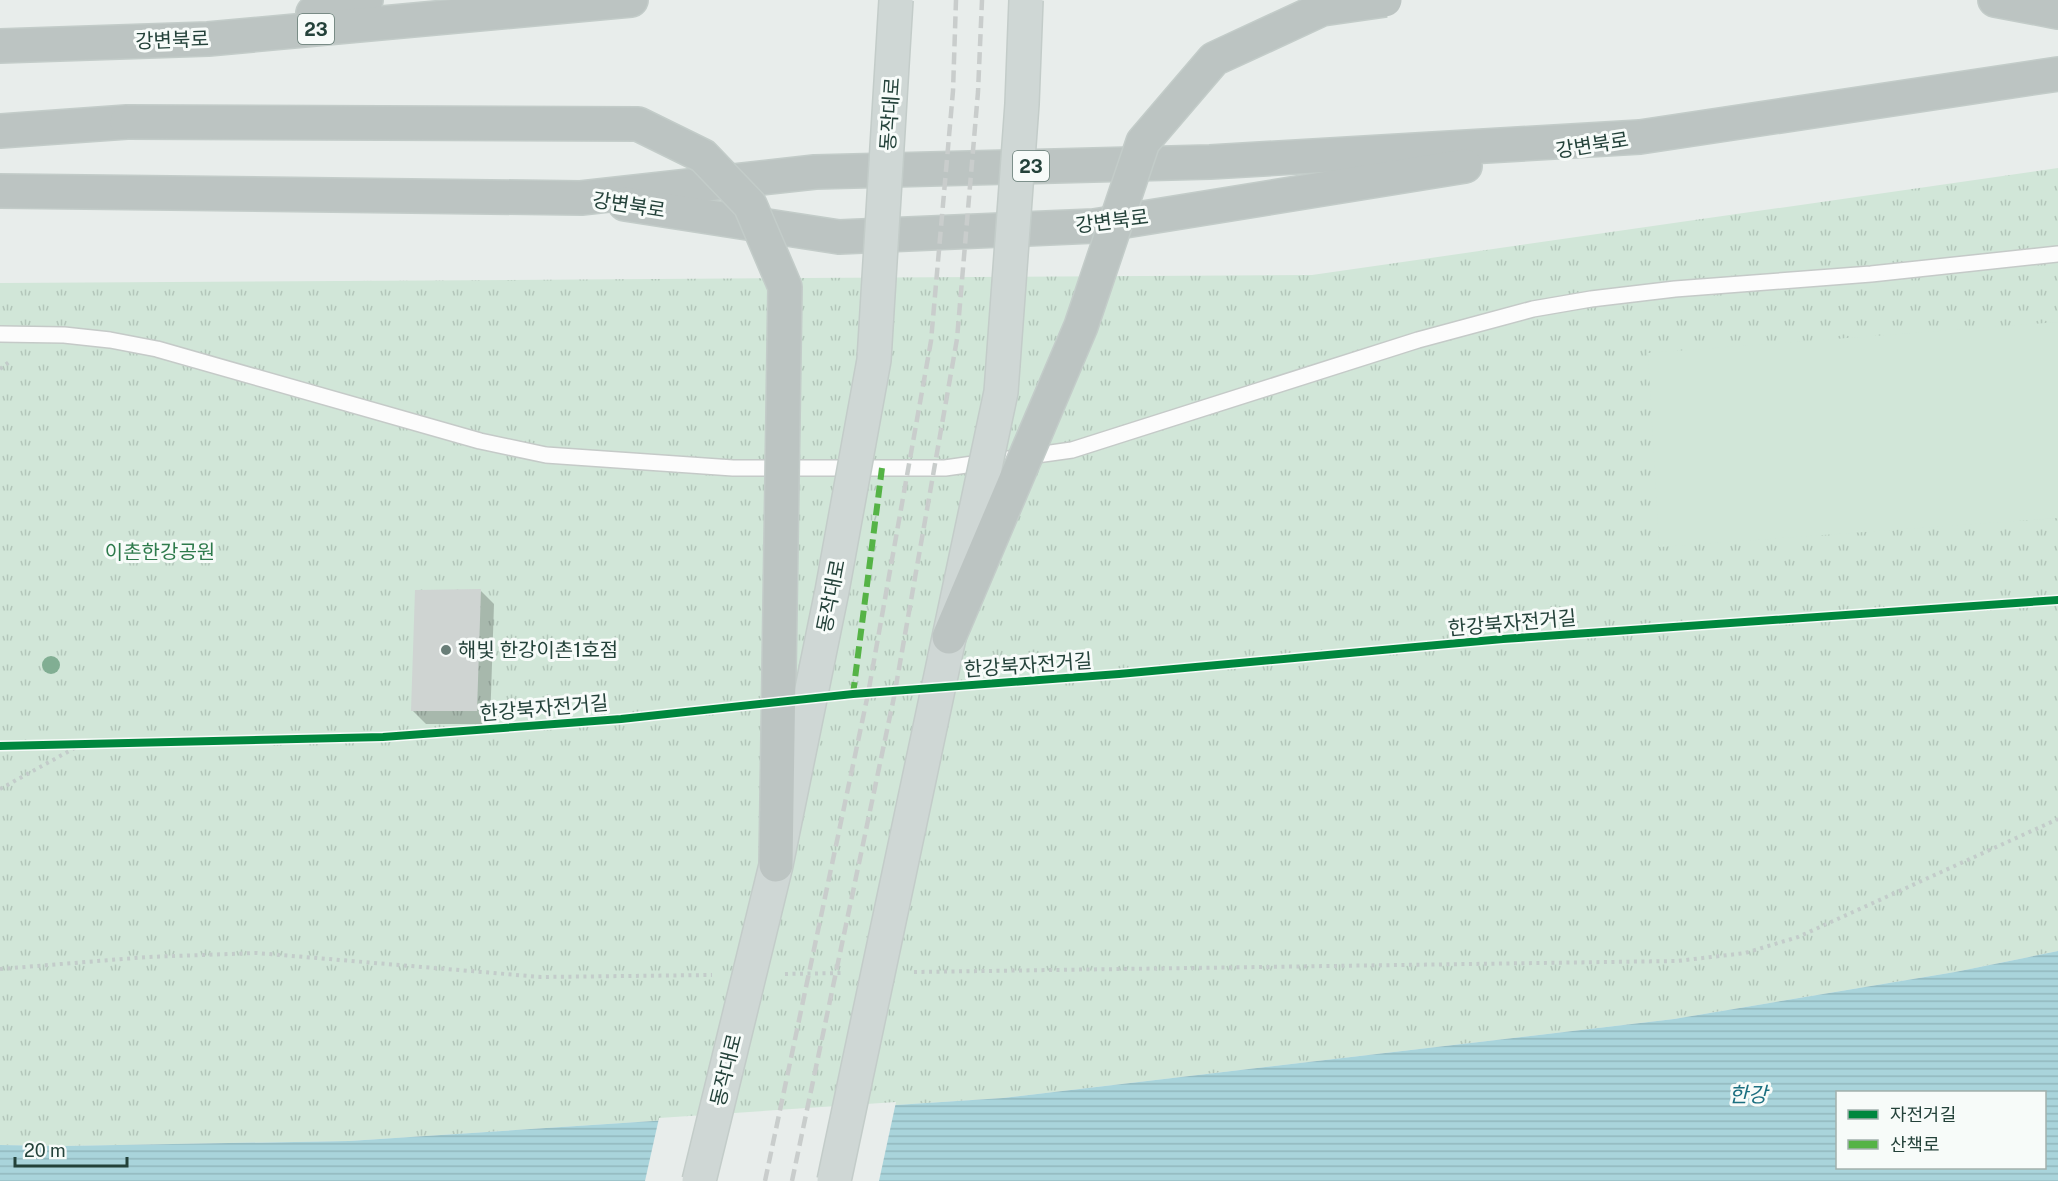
<svg xmlns="http://www.w3.org/2000/svg" width="2058" height="1181" viewBox="0 0 2058 1181" font-family="'Public Sans','Noto Sans KR',sans-serif">
<style>
.grass{fill:url(#grass-tufts)}
.garden{fill:#d1e6d8}
.water{fill:url(#water-rules);fill-rule:evenodd}
.pier{fill:#e8edeb}
.shadow{fill:#0003}
.building{fill:#cfd4d2}
.lines{fill:none;stroke-linecap:round;stroke-linejoin:round}
.lane-casing{stroke:#c5cac8;stroke-width:18}
.highway-casing{stroke:#c3ccc9;stroke-width:36}
.path{stroke:#c3ccca;stroke-width:4;stroke-dasharray:3 4.5;stroke-linecap:butt}
.lane{stroke:#fcfcfc;stroke-width:15}
.highway{stroke:#bcc4c2;stroke-width:33}
.rail{stroke:#c9cdcc;stroke-width:4.5;stroke-dasharray:12 6;stroke-linecap:butt}
.primary-bridge-casing{stroke:#c3ccc9;stroke-width:36;stroke-linecap:butt}
.highway-bridge-casing{stroke:#c3ccc9;stroke-width:36;stroke-linecap:butt}
.primary-bridge{stroke:#cfd7d5;stroke-width:33}
.highway-bridge{stroke:#bcc4c2;stroke-width:33}
.quiet{stroke:#55b346;stroke-width:6;stroke-dasharray:12 6;stroke-linecap:butt}
.cycleway-casing{stroke:#f7fbf9;stroke-width:11}
.cycleway{stroke:#00873e;stroke-width:8}
.tree{fill:#81ae93}
.poi-dot{fill:#697e78;stroke:#f7fbf9;stroke-width:2}
.labels{text-anchor:middle;dominant-baseline:central;stroke-width:6;stroke-linejoin:round;paint-order:stroke}
.shield{fill:#f7fbf9;stroke:#637a73;stroke-width:1.5}
.shield-label{font-size:18px;font-weight:bold;fill:#24423a}
.street-label{font-size:20px;fill:#24423a;stroke:#f7fbf9}
.park-label{font-size:20px;fill:#2d7a4b;stroke:#f7fbf9}
.poi-label{font-size:20px;fill:#24423a;stroke:#f7fbf9;text-anchor:start}
.water-label{font-size:21px;font-style:italic;fill:#1c6f80;stroke:#f7fbf9}
</style>
<defs>
<pattern id="grass-tufts" width="24" height="20" patternUnits="userSpaceOnUse" patternTransform="scale(1.5)"><rect width="24" height="20" fill="#d1e6d8"/><path d="M3 7l-1-3M5 7V3M7 7l1-3M15 17l-1-3M17 17v-4M19 17l1-3" fill="none" stroke="#b3c6ba"/></pattern>
<pattern id="water-rules" width="6" height="5" patternUnits="userSpaceOnUse" patternTransform="scale(1.5)"><rect width="6" height="5" fill="#a9d4db"/><path d="M0 2.5h6" fill="none" stroke="#91b7bd"/></pattern>
</defs>
<rect width="100%" height="100%" fill="#e8edeb"/>
<polygon class="grass" points="2058,168 2058,951 1955,972 1674,1019 1003,1098 349,1141 62,1146 0,1145 0,283 1312,275"/>
<polygon class="garden" points="2058,322 2058,518 1659,547 1648,353"/>
<path class="water" d="M 2058,951 L 2058,1181 L 0,1181 L 0,1145 L 62,1146 L 349,1141 L 1003,1098 L 1674,1019 L 1955,972 ZM 1838,1092 L 2044,1092 L 2044,1168 L 1838,1168 Z"/>
<polygon class="pier" points="896,1102 879,1181 645,1181 659,1118"/>
<polygon class="shadow" points="481,591 494,604 490,724 426,724 412,710"/>
<polygon class="building" points="481,589 477,711 411,711 415,590"/>
<g class="lines">
<defs>
<polyline id="lane" points="0,334 64,335 110,340 157,349 480,441 546,455 733,468 945,468 1072,450 1418,340 1533,309 1591,299 1675,289 1871,274 2058,254"/>
<g id="highway">
<polyline points="1995,0 2058,12"/>
<polyline points="313,13 366,0"/>
<polyline points="0,46 208,39 631,0"/>
<polyline points="0,131 127,122"/>
<polyline points="0,191 581,198 815,172 1210,162 1640,137 2058,74"/>
<polyline points="625,204 839,237 1094,226 1465,166"/>
</g>
</defs>
<use href="#lane" class="lane-casing"/>
<use href="#highway" class="highway-casing"/>
<g class="path">
<polyline points="0,369 9,362"/>
<polyline points="0,789 82,744"/>
<polyline points="0,969 147,957 257,953 541,977 712,975"/>
<polyline points="914,972 1677,961 1745,953 1798,937 2058,819"/>
<polyline points="785,974 841,973"/>
</g>
<use href="#lane" class="lane"/>
<use href="#highway" class="highway"/>
<g class="rail">
<polyline points="765,1181 868,694 931,341 953,91 956,0"/>
<polyline points="792,1181 894,697 957,339 978,92 982,0"/>
</g>
<defs>
<g id="primary-bridge">
<polyline points="699,1181 776,865 832,591 874,360 896,0"/>
<polyline points="834,1181 1001,392 1022,104 1026,0"/>
</g>
<g id="highway-bridge">
<polyline points="127,122 638,124 703,156 750,205 785,287 776,865"/>
<polyline points="949,637 1081,326 1143,142 1214,59 1322,9 1385,0"/>
</g>
</defs>
<use href="#primary-bridge" class="primary-bridge-casing"/>
<use href="#highway-bridge" class="highway-bridge-casing"/>
<use href="#primary-bridge" class="primary-bridge"/>
<use href="#highway-bridge" class="highway-bridge"/>
<polyline class="quiet" points="853,694 882,468"/>
<defs>
<polyline id="cycleway" points="0,746 383,737 621,719 853,694 1119,674 1503,639 2058,600"/>
</defs>
<use href="#cycleway" class="cycleway-casing"/>
<use href="#cycleway" class="cycleway"/>
</g>
<circle class="tree" cx="51" cy="665" r="9"/>
<circle class="poi-dot" cx="446" cy="650" r="6"/>
<g class="labels">
<g class="shield">
<rect x="298" y="14" width="36" height="30" rx="4.5"/>
<rect x="1013" y="151" width="36" height="30" rx="4.5"/>
</g>
<g class="shield-label">
<text x="316" y="29">23</text>
<text x="1031" y="166">23</text>
</g>
<g class="street-label">
<text transform="translate(172 40) rotate(-2)">강변북로</text>
<text transform="translate(890 114) rotate(-86)">동작대로</text>
<text transform="translate(1592 145) rotate(-9)">강변북로</text>
<text transform="translate(629 205) rotate(9)">강변북로</text>
<text transform="translate(1112 221) rotate(-7)">강변북로</text>
<text transform="translate(831 596) rotate(-79)">동작대로</text>
<text transform="translate(1512 623) rotate(-5)">한강북자전거길</text>
<text transform="translate(1028 665) rotate(-4)">한강북자전거길</text>
<text transform="translate(544 708) rotate(-5)">한강북자전거길</text>
<text transform="translate(726 1070) rotate(-76)">동작대로</text>
</g>
<g class="park-label">
<text x="160" y="552">이촌한강공원</text>
</g>
<g class="poi-label">
<text x="458" y="650">해빛 한강이촌1호점</text>
</g>
<g class="water-label">
<text x="1748" y="1094">한강</text>
</g>
</g>
<rect x="1836" y="1091" width="210" height="78" fill="#f7fbf9" stroke="#a3b1ad" stroke-width="1.5"/>
<rect x="1848" y="1110" width="30" height="9" fill="#00873e" stroke="#a3b1ad" stroke-width="1.5"/>
<text x="1890" y="1121" font-size="18" fill="#24423a">자전거길</text>
<rect x="1848" y="1140" width="30" height="9" fill="#55b346" stroke="#a3b1ad" stroke-width="1.5"/>
<text x="1890" y="1151" font-size="18" fill="#24423a">산책로</text>
<path d="M15 1157v9h112v-9" fill="none" stroke="#24423a" stroke-width="3"/>
<text x="24" y="1157" font-size="18" fill="#24423a" stroke="#f7fbf9" stroke-width="4.5" paint-order="stroke">20 m</text>
</svg>
